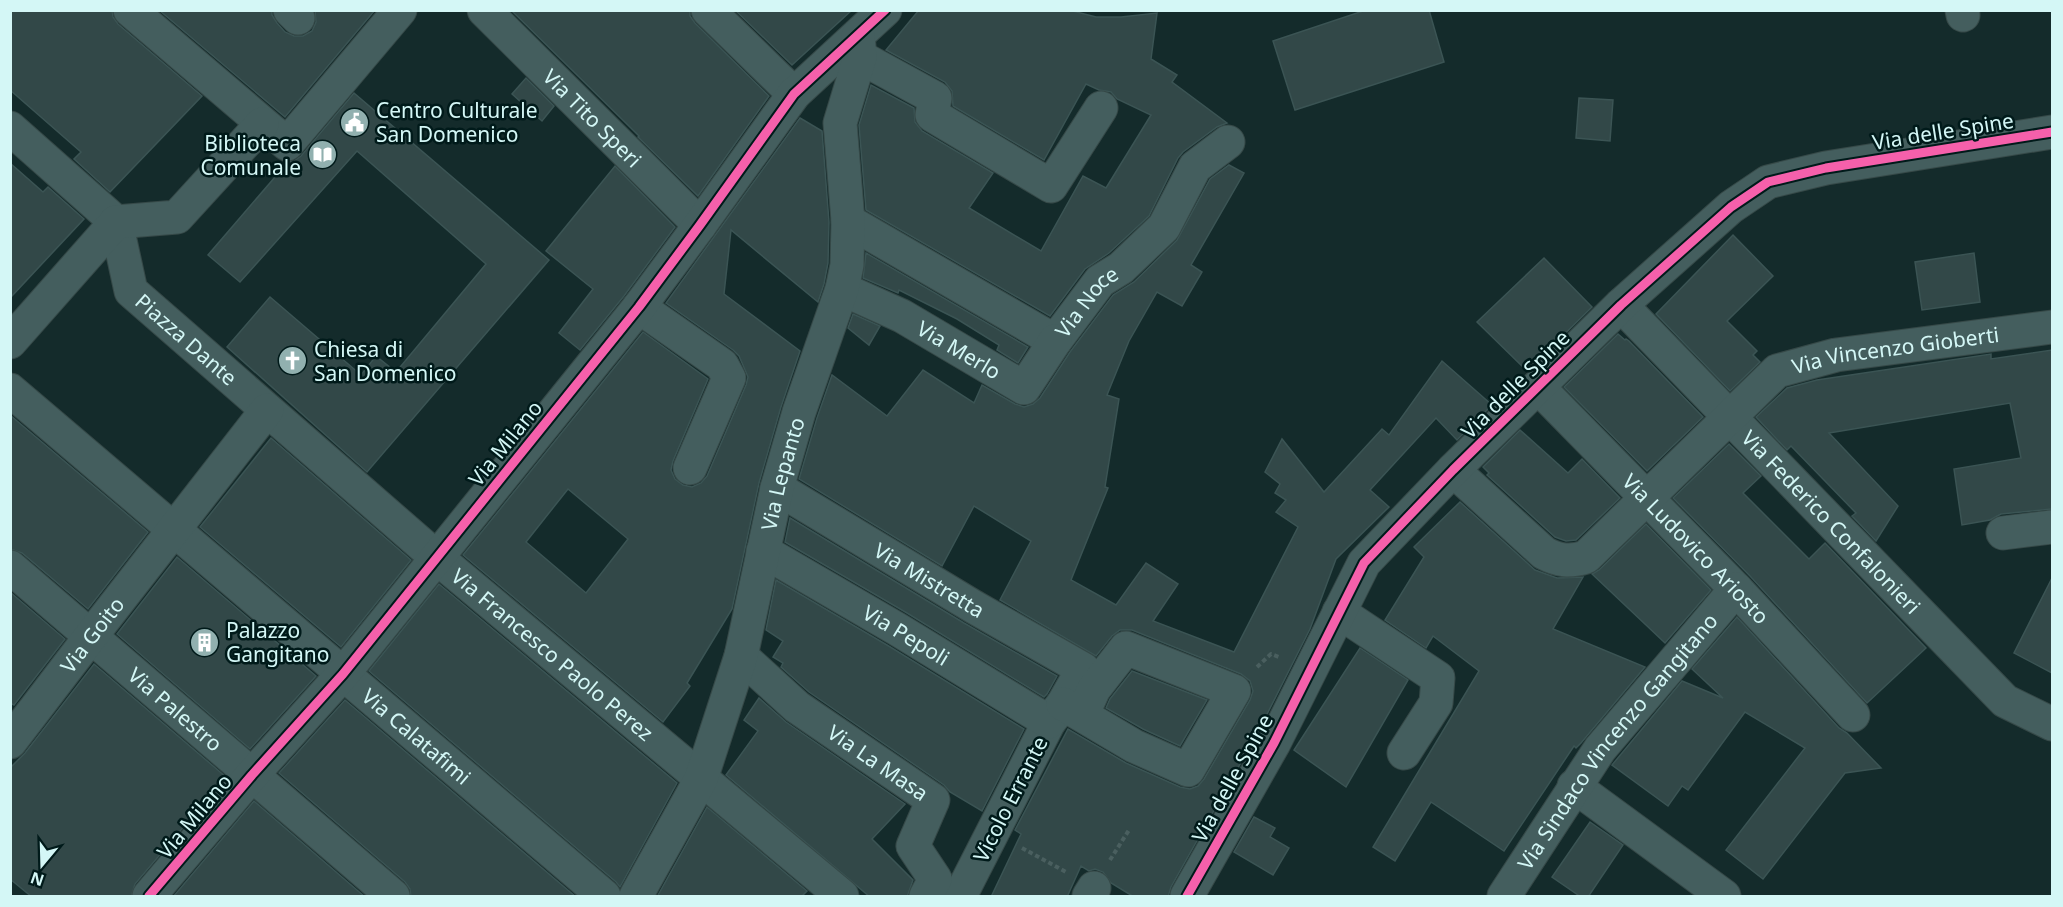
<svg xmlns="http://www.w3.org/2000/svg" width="2063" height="907" viewBox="0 0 2063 907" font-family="'Noto Sans',sans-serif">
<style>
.building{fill:#324848;stroke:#3b5454;stroke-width:1.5;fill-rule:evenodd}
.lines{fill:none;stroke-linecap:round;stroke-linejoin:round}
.minor-casing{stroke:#364948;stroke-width:35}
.path{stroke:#4a5f5f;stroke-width:4;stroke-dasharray:4.5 3;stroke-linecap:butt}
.minor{stroke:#445e5e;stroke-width:33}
.cycleway-casing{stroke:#001a1a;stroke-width:13}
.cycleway{stroke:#f560ab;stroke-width:9}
.labels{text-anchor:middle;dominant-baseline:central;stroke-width:5;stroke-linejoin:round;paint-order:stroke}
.poi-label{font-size:21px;fill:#d4f7f6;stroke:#001a1a;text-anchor:start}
.street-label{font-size:21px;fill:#d4f7f6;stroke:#001a1a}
</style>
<rect width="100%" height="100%" fill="#142b2b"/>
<g class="building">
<polygon points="10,10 112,10 113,17 118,24 202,96 110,192 74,159 81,152 10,90"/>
<polygon points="159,10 272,10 272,15 277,23 285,32 294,36 303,36 312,31 316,22 315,10 375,10 285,117"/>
<polygon points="511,10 690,10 690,16 695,23 769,96 698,196 638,137 639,136"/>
<polygon points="735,10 852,10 792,65"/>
<polygon points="919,10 1069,10 1096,17 1121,17 1157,13 1151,59 1177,75 1172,82 1227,123 1217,127 1183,152 1178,158 1149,216 1109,253 1085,269 1050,316 866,210 859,125 871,85 914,108 915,122 922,131 993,173 969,208 1041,251 1083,176 1106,188 1151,115 1117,99 1111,92 1099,90 1086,84 1044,160 953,106 952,91 945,82 886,50"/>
<polygon points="1366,10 1429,10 1444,62 1295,110 1273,41"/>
<polygon points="526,78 554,106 542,121 512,94"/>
<polygon points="354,93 549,260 367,472 227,347 270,297 361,375 376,356 396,372 486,264 357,151 240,282 208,255 288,162 294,161 301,156"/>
<polygon points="1579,98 1613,100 1610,141 1576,138"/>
<path d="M 800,118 L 822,131 L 829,222 L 828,263 L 824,284 L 818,302 L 731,230 L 724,294 L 800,351 L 781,407 L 759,483 L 732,609 L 687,683 L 690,686 L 663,722 L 463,555 L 643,332 L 708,379 L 673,461 L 671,470 L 675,479 L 683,485 L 692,487 L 701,483 L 707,476 L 746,385 L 748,377 L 739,356 L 733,350 L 666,303 ZM 568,489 L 628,539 L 586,593 L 526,542 Z"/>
<polygon points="10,163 43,192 48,187 84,219 10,298"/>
<polygon points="1229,165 1244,173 1191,265 1202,272 1182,306 1157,292 1129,341 1107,395 1119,399 1105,487 1108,488 1071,580 1116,605 1146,563 1178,584 1153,621 1234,652 1298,527 1276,512 1286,500 1275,493 1280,484 1265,472 1282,439 1324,492 1382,429 1389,435 1442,361 1492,405 1457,440 1436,418 1370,490 1389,507 1336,559 1310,629 1257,734 1171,887 1168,897 1134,897 1111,883 1103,872 1095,869 1089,871 1081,866 1067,897 991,897 1021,834 1015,830 1068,729 1126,763 1180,787 1190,789 1198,786 1204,779 1250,700 1253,691 1250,681 1241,674 1132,630 1120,630 1112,636 1096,656 1000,600 1031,541 974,506 942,566 799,479 817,418 832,375 887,416 923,370 974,403 982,385 1015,404 1024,407 1033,404 1040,398 1070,352 1113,295 1134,282 1177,240 1210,179"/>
<polygon points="615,166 675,227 624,296 580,350 559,333 593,289 546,251"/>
<polygon points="1733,235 1773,276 1727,321 1757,351 1753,355 1760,362 1730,391 1656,314"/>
<polygon points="866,253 1028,347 1018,363 997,350 999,345 957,319 899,290 898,293 863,278"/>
<polygon points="1974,253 1980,302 1922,310 1915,262"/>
<polygon points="1544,258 1592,307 1527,371 1477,322"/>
<polygon points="853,314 880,326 869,345 848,328"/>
<polygon points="1618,334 1625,340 1626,339 1629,341 1703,417 1647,471 1564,387"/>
<polygon points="2052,350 2052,509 2001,514 1990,520 1962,525 1954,469 2021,458 2010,403 1829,433 1898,506 1876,541 1852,516 1856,513 1823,479 1791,446 1787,450 1756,417 1787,388 1817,380 1991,354 1991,359"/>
<polygon points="10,415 148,532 88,609 22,553 10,549"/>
<polygon points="1520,430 1568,473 1582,459 1620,498 1576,540 1566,541 1555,537 1487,475 1489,473 1483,467"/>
<polygon points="271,438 411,560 341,647 200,527"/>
<polygon points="1729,444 1761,476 1743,493 1809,559 1825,543 1926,648 1867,703 1750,576 1673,498"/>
<polygon points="1460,502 1535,570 1557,578 1583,577 1553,629 1645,667 1581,743 1576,748 1574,746 1504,851 1431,802 1395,861 1373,847 1479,671 1433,636 1426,648 1385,620 1424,557 1414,547"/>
<polygon points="790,518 964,623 1057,676 1047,694 1044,697 907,613 785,542"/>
<polygon points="1646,524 1711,590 1665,643 1592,574 1599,570"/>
<polygon points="177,557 316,676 250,749 117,634"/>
<polygon points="2052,578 2052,673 2014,653"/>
<polygon points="776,580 887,645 1024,729 982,811 950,792 944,785 809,692 781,667 783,663 773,657 783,641 766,630"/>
<polygon points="439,584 677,783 620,887 616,882 369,671"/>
<polygon points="10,592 65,639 14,705 10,703"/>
<polygon points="1737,617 1839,728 1847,733 1881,768 1845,773 1763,879 1726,850 1805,748 1745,712 1688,790 1682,786 1668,806 1612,765 1682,681 1723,698 1692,669"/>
<polygon points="1360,648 1408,680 1346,787 1294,750"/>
<polygon points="94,664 226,777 135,884 131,897 32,897 10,879 10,768 25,753"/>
<polygon points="1132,671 1207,700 1180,746 1143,729 1106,708 1110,699"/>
<polygon points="759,698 786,722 905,804 872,839 913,880 907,897 870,897 726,775 758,731 744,720"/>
<polygon points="345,700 576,897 411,897 410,889 405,882 279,773"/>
<polygon points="254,801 365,897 173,897"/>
<polygon points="707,807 807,891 801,897 657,897"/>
<polygon points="1254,817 1275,828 1270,837 1289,848 1273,875 1234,852"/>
<polygon points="1590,822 1623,845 1588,897 1581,897 1552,877"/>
</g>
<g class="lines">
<defs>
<g id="minor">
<polyline points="130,10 287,144 400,10"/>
<polyline points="290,10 298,18"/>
<path id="s1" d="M 484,10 L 700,225"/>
<polyline points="708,10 794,94"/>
<polyline points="1962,10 1963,15"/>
<polyline points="860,57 935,98 932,115 1051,186 1101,108"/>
<polyline points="10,128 116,222"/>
<path id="s2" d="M 848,221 L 1055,341 L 1100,281 L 1121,268 L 1164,227 L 1195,167 L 1228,142"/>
<path id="s3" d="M 116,222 L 131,291 L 436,557 L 842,896"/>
<path id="s4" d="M 842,289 L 902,316 L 1024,388 L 1055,341"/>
<path id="s5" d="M 1621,305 L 2005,701 L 2052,724"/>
<polyline points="639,307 722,365 729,378 690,468"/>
<polyline points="10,342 116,222 177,217 262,124"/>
<path id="s6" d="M 1538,387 L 1736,589 L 1853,715"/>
<path id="s7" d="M 10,390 L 604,896"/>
<path id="s8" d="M 1453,470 L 1544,553 C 1559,561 1570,562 1586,557 L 1777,371 L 1836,355 L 2052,327"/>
<path id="s9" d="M 777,488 L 974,607 L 1083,669 L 1063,704 L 1049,722 L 960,896"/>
<polyline points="2003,533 2052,527"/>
<path id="s10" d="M 763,551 L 897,629 L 1049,722"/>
<path id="s11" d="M 10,567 L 393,896"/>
<polyline points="1339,612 1438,678 1436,703 1404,753"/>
<path id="s12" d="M 741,656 L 797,707 L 933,800 L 913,846 L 935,879 L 926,896"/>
<polyline points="1063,704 1134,746 1188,770 1234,691 1126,648 1094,689 1084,711"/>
<path id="s13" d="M 10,742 L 91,636 L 267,410"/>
<polyline points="1574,786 1724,896"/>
<polyline points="149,896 252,775 343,674 639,307 700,225 794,94 885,10"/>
<path id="s14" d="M 636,896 L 701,779 L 741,656 L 777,488 L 799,412 L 842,289 L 847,265 L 848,221 L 840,123 L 860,57 L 858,36"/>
<polyline points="1089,896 1094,888"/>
<polyline points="1187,896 1274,743 1364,563 1453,470 1621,305 1731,207 1768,182 1826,168 2052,132"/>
<path id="s15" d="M 1504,896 L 1600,749 L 1736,589"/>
</g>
</defs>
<use href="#minor" class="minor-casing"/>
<g class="path">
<polyline points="1257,667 1271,654 1279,657"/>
<polyline points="1022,848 1066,872"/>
<polyline points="1110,860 1129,830"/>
</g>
<use href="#minor" class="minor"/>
<defs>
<g id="cycleway">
<polyline points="149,896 252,775 343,674 639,307 700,225 794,94 885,10"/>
<polyline points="1187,896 1274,743 1364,563 1453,470 1621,305 1731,207 1768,182 1826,168 2052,132"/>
</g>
</defs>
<use href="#cycleway" class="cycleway-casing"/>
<use href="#cycleway" class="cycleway"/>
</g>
<defs>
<symbol id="civic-disc" viewBox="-11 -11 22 22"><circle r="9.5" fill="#91b0af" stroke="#001a1a"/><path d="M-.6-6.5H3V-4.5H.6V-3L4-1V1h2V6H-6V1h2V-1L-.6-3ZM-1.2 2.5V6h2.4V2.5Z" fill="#fff"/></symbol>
<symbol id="library-disc" viewBox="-11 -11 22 22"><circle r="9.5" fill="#91b0af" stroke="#001a1a"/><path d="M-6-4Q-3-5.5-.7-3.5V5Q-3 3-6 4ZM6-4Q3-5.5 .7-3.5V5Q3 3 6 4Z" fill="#fff"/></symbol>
<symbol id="church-disc" viewBox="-11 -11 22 22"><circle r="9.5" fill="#91b0af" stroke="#001a1a"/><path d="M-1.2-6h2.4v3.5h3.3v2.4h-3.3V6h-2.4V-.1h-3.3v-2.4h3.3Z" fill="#fff"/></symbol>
<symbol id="building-disc" viewBox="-11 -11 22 22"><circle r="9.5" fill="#91b0af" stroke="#001a1a"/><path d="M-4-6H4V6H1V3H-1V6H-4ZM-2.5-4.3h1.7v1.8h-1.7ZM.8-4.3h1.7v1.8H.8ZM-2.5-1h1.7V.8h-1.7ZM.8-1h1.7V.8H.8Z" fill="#fff"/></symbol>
</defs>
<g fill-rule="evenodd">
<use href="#civic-disc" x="338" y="106" width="33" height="33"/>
<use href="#library-disc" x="306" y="138" width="33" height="33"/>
<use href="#church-disc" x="276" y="344" width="33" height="33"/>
<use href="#building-disc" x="188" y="626" width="33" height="33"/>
</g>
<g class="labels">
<g class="poi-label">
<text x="376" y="110">Centro Culturale<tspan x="376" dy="24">San Domenico</tspan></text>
<text x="301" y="143" text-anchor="end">Biblioteca<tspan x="301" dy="24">Comunale</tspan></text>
<text x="314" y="349">Chiesa di<tspan x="314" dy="24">San Domenico</tspan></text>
<text x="226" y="630">Palazzo<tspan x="226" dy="24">Gangitano</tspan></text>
</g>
<g class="street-label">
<text stroke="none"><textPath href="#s1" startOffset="153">Via Tito Speri</textPath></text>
<text transform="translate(1943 131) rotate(-9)">Via delle Spine</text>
<text stroke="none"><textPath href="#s2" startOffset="290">Via Noce</textPath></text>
<text stroke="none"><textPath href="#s3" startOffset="144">Piazza Dante</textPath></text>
<text stroke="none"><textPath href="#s4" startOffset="132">Via Merlo</textPath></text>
<text stroke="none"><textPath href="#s8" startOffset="554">Via Vincenzo Gioberti</textPath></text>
<text transform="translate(1515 384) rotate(-45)">Via delle Spine</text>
<text transform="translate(505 443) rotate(-51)">Via Milano</text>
<text stroke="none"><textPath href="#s14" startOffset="450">Via Lepanto</textPath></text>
<text stroke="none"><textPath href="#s5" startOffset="302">Via Federico Confalonieri</textPath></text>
<text stroke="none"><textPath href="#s6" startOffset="226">Via Ludovico Ariosto</textPath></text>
<text stroke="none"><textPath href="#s9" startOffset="178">Via Mistretta</textPath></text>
<text stroke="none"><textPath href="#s13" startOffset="135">Via Goito</textPath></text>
<text stroke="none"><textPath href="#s10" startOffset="166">Via Pepoli</textPath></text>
<text stroke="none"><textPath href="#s3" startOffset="627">Via Francesco Paolo Perez</textPath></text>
<text stroke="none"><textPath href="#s11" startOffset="218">Via Palestro</textPath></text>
<text stroke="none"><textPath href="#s7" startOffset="534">Via Calatafimi</textPath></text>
<text stroke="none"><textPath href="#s15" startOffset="192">Via Sindaco Vincenzo Gangitano</textPath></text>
<text stroke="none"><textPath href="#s12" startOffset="174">Via La Masa</textPath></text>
<text transform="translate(1232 778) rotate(-61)">Via delle Spine</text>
<text transform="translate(1010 799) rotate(-63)">Vicolo Errante</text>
<text transform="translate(194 816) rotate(-50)">Via Milano</text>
</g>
</g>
<rect width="2063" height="907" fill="none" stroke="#d4f7f6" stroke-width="24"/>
<g transform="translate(42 865) rotate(199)" stroke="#001a1a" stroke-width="4.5" paint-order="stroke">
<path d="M0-4.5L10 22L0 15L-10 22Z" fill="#d4f7f6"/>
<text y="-9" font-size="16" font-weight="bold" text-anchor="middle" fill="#d4f7f6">N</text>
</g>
</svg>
